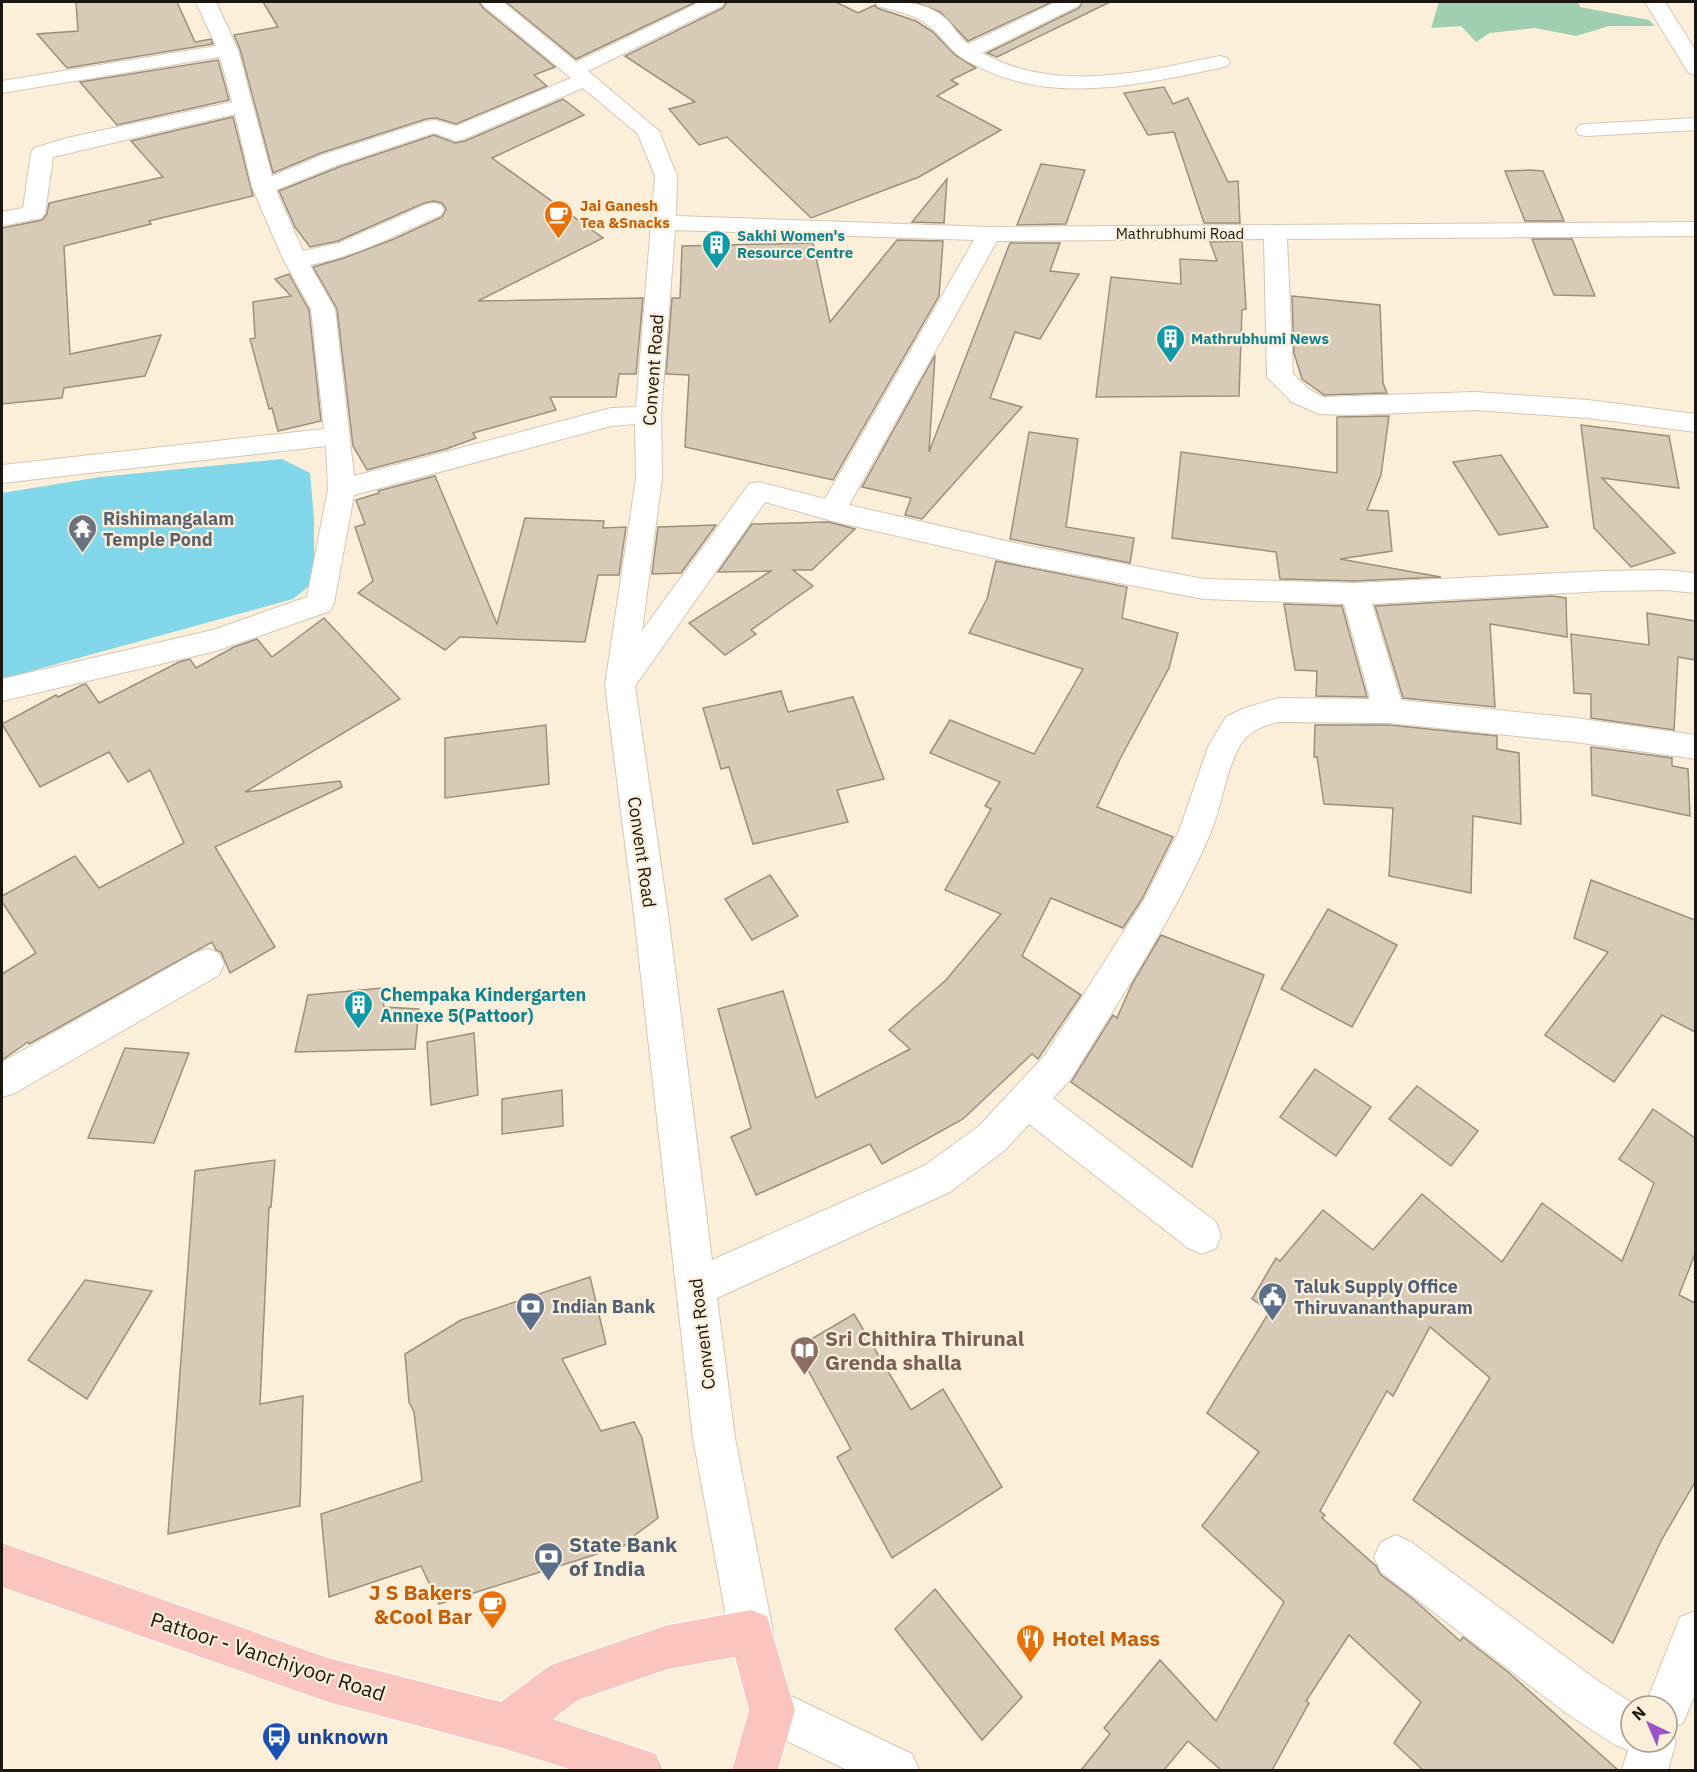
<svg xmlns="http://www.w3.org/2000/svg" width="1697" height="1772" viewBox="0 0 1697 1772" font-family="'IBM Plex Sans',sans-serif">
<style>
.green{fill:#a0ceb1}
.water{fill:#82d6ea}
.building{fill:#d7cab6;stroke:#9b907c;stroke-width:1.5}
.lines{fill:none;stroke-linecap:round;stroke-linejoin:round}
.minor-casing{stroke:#d4c7b3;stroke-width:2}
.major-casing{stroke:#fff;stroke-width:2}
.minor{fill:#fff;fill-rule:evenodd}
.major{fill:#f9c5be;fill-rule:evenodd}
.labels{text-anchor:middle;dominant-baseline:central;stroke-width:4.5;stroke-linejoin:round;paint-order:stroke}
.far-food-label{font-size:15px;font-weight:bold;fill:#c56008;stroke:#fcefda;text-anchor:start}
.far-street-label{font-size:15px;fill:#1b1710;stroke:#fcefda}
.far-culture-label{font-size:15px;font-weight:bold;fill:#0d838f;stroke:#fcefda;text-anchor:start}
.street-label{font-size:18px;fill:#1b1710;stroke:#fcefda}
.worship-label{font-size:18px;font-weight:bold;fill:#5b616d;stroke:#fcefda;text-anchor:start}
.culture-label{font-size:18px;font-weight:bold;fill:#0d838f;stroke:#fcefda;text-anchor:start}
.service-label{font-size:18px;font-weight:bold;fill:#4e5e75;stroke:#fcefda;text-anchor:start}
.near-education-label{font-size:21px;font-weight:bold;fill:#785e54;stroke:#fcefda;text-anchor:start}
.near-service-label{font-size:21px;font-weight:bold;fill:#4e5e75;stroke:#fcefda;text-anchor:start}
.near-food-label{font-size:21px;font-weight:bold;fill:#c56008;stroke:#fcefda;text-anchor:end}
.near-street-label{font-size:21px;fill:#1b1710;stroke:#fcefda}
.near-transit-label{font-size:21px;font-weight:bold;fill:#164399;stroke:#fcefda;text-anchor:start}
</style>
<rect width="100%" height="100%" fill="#fcefda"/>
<polygon class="green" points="1439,2 1578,2 1580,7 1649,20 1655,26 1609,26 1576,36 1535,28 1490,33 1476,42 1461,26 1431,28"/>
<polygon class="water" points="282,459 310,473 314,518 314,582 293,599 2,679 2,493 100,477"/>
<g class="building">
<polygon points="76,2 177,2 195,42 211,39 213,44 67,68 37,34 78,31"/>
<polygon points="263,2 479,2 483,8 555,67 534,75 547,86 456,124 436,118 426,119 321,153 273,173 240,49 234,35 278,27"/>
<polygon points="506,2 696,2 576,59"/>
<polygon points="727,2 836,2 858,13 875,5 877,8 916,21 933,32 955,55 976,68 951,80 958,84 937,96 1001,130 919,177 811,218 727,137 699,145 669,109 695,102 625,56 723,8"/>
<polygon points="914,2 1052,2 968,41 940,12"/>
<polygon points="1083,2 1110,2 997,57 987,53 1079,8"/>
<polygon points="218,60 229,100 117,125 80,82"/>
<polygon points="1164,87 1173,104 1188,98 1228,182 1238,181 1240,223 1204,223 1174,132 1148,135 1124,93"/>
<polygon points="563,99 584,115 492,158 603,238 478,301 643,298 636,374 619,374 616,397 550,397 556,410 473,433 476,438 446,449 367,470 353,446 337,309 313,267 344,258 394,239 442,217 446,209 442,203 434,201 424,203 338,241 310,247 295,227 279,191 339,167 434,135 455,143 465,141"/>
<polygon points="233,117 253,196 149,221 151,224 64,246 70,354 161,335 145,376 64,388 62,398 2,404 2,228 42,220 47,214 49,203 163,177 131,141"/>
<polygon points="1041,164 1085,170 1066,224 1017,225"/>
<polygon points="1531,170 1543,171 1564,221 1525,221 1505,171"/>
<polygon points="947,179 944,223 912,222"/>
<polygon points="1532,239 1572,239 1595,296 1554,295"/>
<polygon points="897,240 943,241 939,296 833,480 685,447 689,375 666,374 672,298 680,298 682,246 813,243 830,322"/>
<polygon points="1242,241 1246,309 1242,310 1239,396 1096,397 1111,277 1181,284 1180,259 1217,261 1210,242"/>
<polygon points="1010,243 1060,243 1050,271 1079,274 1040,339 1015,332 990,398 1022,407 922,519 905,515 911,498 862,487 935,355 929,452"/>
<polygon points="289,274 309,310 321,421 278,431 272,408 269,409 250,339 255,338 253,302 291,296 275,279"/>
<polygon points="1292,296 1380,305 1383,383 1387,393 1324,395 1302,379 1294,353"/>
<polygon points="1389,416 1381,475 1367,510 1388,511 1392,551 1340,559 1441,577 1355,581 1280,579 1276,552 1172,538 1181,452 1337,473 1337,417"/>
<polygon points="1581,425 1669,436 1679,488 1602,478 1675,553 1631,567 1594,528"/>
<polygon points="1029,432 1078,439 1066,527 1134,538 1130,563 1010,539"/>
<polygon points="1501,455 1548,527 1499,535 1453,462"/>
<polygon points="435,476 497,624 525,518 604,521 603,528 626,527 619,575 598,575 585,642 460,637 445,650 358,593 373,581 355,527 365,524 356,500 379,493 378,491"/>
<polygon points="829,522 855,529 812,570 793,570 813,586 751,630 756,634 725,655 689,623 771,571 718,572 752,524"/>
<polygon points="716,525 681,573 652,574 658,527"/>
<polygon points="996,561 1127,587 1122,618 1178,633 1169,668 1120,759 1097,807 1173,837 1142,899 1123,928 1051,898 1022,956 1081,995 1038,1059 1032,1054 963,1119 882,1164 870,1144 756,1195 731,1137 751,1128 718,1009 783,991 816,1098 910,1049 889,1030 946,980 1001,914 945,890 991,809 985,806 1000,782 930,753 950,720 1034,754 1083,669 969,633 987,599"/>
<polygon points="1552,596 1566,598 1567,637 1490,624 1495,707 1403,698 1375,606"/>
<polygon points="1284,604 1342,606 1367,697 1316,696 1317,671 1295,670"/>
<polygon points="1647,613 1695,621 1695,660 1678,657 1674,730 1591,718 1591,694 1574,693 1571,634 1649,645"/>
<polygon points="324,618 400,699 245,792 340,781 342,787 215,847 275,947 230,973 221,952 216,950 212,942 29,1044 28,1042 2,1060 2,974 36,953 2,902 2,896 75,856 99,888 184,843 150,770 128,782 109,752 40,787 2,724 56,695 58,697 82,685 86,684 99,703 179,662 190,659 196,668 234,647 257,639 272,657"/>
<polygon points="781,691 788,712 853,697 884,779 837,790 848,822 753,844 729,767 721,769 703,708"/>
<polygon points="546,725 549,784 445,798 445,738"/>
<polygon points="1315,725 1389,725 1497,736 1497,749 1519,753 1521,824 1473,816 1471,893 1389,876 1393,808 1324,804 1317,757 1314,757"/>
<polygon points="1591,747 1672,758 1672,766 1688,769 1690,816 1592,795"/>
<polygon points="770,875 798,916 752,940 725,899"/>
<polygon points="1591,880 1695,920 1695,1032 1662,1015 1614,1082 1545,1035 1608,952 1574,938"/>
<polygon points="1328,909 1397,945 1352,1027 1281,989"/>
<polygon points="1161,935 1264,975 1192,1167 1071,1082 1113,1015 1117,1018 1132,984"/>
<polygon points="382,988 384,1007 419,1009 415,1049 295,1052 308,995"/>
<polygon points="474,1033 478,1095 431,1105 427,1042"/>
<polygon points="125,1048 189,1053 154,1143 88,1138"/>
<polygon points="1315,1069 1371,1107 1336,1156 1280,1117"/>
<polygon points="1417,1086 1478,1131 1451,1166 1389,1119"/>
<polygon points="562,1090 563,1126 502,1134 502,1099"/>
<polygon points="1653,1109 1695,1138 1695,1254 1679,1295 1695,1303 1695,1482 1661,1541 1613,1643 1413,1500 1490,1378 1430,1327 1393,1396 1387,1391 1320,1511 1325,1515 1322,1518 1376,1566 1380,1574 1413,1599 1460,1641 1463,1637 1508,1672 1618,1770 1423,1770 1394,1743 1421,1702 1349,1635 1306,1701 1309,1703 1272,1770 1221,1770 1188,1741 1164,1770 1081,1770 1110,1734 1104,1728 1160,1660 1216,1721 1284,1602 1202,1526 1259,1452 1207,1413 1270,1311 1252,1299 1276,1258 1280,1261 1323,1210 1373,1250 1422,1194 1502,1262 1542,1203 1622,1261 1654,1183 1619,1159"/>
<polygon points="275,1160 271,1207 269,1207 260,1404 303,1396 300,1506 168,1534 195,1171"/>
<polygon points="590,1277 606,1344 562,1359 601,1431 634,1422 642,1438 658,1518 631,1538 632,1543 439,1604 421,1566 329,1597 321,1514 422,1481 414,1412 409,1402 405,1354 461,1320"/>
<polygon points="85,1280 152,1291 87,1399 28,1360"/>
<polygon points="854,1314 911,1410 943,1389 1002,1487 892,1558 837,1457 851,1449 796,1348"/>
<polygon points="935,1589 1022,1697 982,1740 895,1629"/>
</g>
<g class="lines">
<defs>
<g id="minor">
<path d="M 196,2 L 216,2 L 238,50 L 272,176 L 322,155 L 427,121 L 435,120 L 456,126 L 571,78 L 484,6 L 481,2 L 503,2 L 576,62 L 700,2 L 725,2 L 722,6 L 588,71 L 659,131 L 677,176 L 676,216 L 989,227 L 1696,222 L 1696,236 L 1287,239 L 1293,374 L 1310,390 L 1323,397 L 1475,392 L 1588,400 L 1696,414 L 1696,432 L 1588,418 L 1475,410 L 1351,415 L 1319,414 L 1292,402 L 1267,377 L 1264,239 L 997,241 L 849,505 L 1024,545 L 1204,579 L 1355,583 L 1603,571 L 1665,570 L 1696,573 L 1696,593 L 1665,590 L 1603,591 L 1372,604 L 1401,700 L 1575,718 L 1696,735 L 1696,759 L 1575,742 L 1389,723 L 1278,722 C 1260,727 1247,732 1238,749 C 1225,774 1222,805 1211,832 C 1174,919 1120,998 1071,1079 L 1053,1098 L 1216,1222 L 1221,1235 L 1216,1248 L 1202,1254 L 1188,1248 L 1029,1124 L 1005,1150 L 950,1192 L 717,1298 L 735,1438 L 773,1632 L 767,1648 L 751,1654 L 735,1648 L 729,1632 L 693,1438 L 634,914 L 605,685 L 636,478 L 635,424 L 611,426 L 354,495 L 334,603 L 330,611 L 216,651 L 2,701 L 2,679 L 213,630 L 307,597 L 328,489 L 326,446 L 2,483 L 2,465 L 324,429 L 311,309 L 283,259 L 252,187 L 235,114 L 53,157 L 45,213 L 42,218 L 2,226 L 2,212 L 23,208 L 31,153 L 34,148 L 67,138 L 232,102 L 220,57 L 2,93 L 2,81 L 216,46 ZM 583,88 L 638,134 L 655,176 L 636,407 L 611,408 L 354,476 L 335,309 L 310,265 C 356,256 398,234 441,215 L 444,210 L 441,205 L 433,203 L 425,205 L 339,243 L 303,251 L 276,190 L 338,165 L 434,133 L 456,141 L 464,139 ZM 675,230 L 974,240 L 825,499 L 759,482 L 749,484 L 642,631 L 662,478 L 661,415 ZM 765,502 L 832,521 L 1024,565 L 1204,599 L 1344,604 L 1370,699 L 1278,698 L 1242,709 L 1226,717 L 1208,747 L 1179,831 L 1144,900 L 1045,1055 L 979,1126 L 924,1166 L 712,1260 L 668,914 L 635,686 Z"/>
<path d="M 875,2 C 899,0 927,2 946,19 C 954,27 959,37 968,44 L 1056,2 L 1081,2 L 1078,6 L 982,53 C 1057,94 1141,72 1220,56 L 1227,58 L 1230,62 L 1227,66 L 1220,68 C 1136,85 1049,107 969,62 C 948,51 945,38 929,26 C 915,14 895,11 878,6 Z"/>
<polygon points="1645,2 1665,2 1696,51 1696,75 1689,73 1686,69"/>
<polygon points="1696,118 1696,130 1587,136 1579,135 1576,130 1579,125 1587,124"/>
<polygon points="207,949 219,953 224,964 219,975 15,1093 2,1097 2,1062 195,953"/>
<polygon points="1396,1535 1411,1542 1598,1681 1637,1706 1631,1706 1631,1742 1667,1742 1667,1706 1645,1706 1680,1617 1696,1611 1696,1692 1683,1723 1670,1728 1676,1742 1668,1770 1622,1770 1628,1750 1615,1745 1566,1713 1381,1572 1374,1557 1381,1542"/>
<polygon points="772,1687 912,1754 919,1770 847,1770 756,1726 749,1710 756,1694"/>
</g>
<polygon id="major" points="2,1543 328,1658 501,1702 549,1666 565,1660 668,1625 751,1610 767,1616 795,1710 778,1770 732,1770 749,1710 735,1657 668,1669 578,1700 553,1719 656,1754 663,1770 572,1770 506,1749 328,1702 2,1587"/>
</defs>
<use href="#minor" class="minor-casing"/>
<use href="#major" class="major-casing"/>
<use href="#minor" class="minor"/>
<use href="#major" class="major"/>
</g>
<defs>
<symbol id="cafe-pin" viewBox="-11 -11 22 30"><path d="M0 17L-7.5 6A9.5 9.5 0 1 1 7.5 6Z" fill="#e8710a" stroke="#fcefda"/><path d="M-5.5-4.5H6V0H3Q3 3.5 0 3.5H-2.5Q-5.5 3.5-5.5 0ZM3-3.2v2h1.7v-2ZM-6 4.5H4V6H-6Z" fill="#fff"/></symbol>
<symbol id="building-pin" viewBox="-11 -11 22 30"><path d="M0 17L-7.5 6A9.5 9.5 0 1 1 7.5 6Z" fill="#0f9aa8" stroke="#fcefda"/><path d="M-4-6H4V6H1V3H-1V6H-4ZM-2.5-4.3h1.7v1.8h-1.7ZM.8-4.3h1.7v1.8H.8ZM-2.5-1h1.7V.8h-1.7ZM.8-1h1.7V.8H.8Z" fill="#fff"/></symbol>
<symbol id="temple-pin" viewBox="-11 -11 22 30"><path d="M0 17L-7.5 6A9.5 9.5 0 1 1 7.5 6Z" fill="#6b7280" stroke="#fcefda"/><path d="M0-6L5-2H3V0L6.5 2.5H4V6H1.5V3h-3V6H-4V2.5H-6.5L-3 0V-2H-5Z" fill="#fff"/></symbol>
<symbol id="civic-pin" viewBox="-11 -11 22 30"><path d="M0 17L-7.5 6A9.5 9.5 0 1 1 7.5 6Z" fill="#5c6f8a" stroke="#fcefda"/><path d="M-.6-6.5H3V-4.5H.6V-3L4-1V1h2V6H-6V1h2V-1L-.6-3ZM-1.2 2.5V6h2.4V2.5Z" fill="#fff"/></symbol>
<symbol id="bank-pin" viewBox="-11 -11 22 30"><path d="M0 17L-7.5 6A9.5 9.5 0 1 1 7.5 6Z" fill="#5c6f8a" stroke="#fcefda"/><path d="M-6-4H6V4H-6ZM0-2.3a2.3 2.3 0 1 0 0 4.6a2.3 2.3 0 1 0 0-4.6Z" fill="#fff"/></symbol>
<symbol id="library-pin" viewBox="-11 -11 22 30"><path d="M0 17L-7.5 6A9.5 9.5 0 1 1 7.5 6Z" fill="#8d6e63" stroke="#fcefda"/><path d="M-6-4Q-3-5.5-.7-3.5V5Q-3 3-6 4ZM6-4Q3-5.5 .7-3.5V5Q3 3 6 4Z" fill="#fff"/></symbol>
<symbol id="restaurant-pin" viewBox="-11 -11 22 30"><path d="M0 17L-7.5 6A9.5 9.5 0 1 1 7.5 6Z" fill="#e8710a" stroke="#fcefda"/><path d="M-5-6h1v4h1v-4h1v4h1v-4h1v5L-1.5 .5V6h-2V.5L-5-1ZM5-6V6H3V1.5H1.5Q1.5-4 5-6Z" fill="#fff"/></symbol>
<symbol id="bus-pin" viewBox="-11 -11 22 30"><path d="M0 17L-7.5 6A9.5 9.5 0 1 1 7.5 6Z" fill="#1a4fb4" stroke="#fcefda"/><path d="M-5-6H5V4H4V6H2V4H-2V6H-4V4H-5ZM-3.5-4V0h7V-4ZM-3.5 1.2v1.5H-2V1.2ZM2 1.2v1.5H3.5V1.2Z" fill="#fff"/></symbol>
</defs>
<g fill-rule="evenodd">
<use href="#cafe-pin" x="542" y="198" width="33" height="45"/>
<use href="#building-pin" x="700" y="228" width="33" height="45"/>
<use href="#building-pin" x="1154" y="322" width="33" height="45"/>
<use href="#temple-pin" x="66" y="512" width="33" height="45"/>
<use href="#building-pin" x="342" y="988" width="33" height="45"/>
<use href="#civic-pin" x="1256" y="1280" width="33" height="45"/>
<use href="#bank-pin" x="514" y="1290" width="33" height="45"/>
<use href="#library-pin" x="788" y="1334" width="33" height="45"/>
<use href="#bank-pin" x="532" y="1540" width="33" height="45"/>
<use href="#cafe-pin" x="476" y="1588" width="33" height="45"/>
<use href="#restaurant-pin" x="1014" y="1622" width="33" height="45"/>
<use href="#bus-pin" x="260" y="1720" width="33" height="45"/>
</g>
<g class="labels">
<g class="far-food-label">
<text x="580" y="205">Jai Ganesh<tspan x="580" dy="17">Tea &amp;Snacks</tspan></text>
</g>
<g class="far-street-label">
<text x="1180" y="233">Mathrubhumi Road</text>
</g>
<g class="far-culture-label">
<text x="737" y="235">Sakhi Women's<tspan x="737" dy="17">Resource Centre</tspan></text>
<text x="1191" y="338">Mathrubhumi News</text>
</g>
<g class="street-label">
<text transform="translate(653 370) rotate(-86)">Convent Road</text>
<text transform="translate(642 852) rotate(82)">Convent Road</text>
<text transform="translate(702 1334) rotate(-97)">Convent Road</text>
</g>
<g class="worship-label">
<text x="103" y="518">Rishimangalam<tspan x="103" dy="21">Temple Pond</tspan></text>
</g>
<g class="culture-label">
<text x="380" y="994">Chempaka Kindergarten<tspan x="380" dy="21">Annexe 5(Pattoor)</tspan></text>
</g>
<g class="service-label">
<text x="1294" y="1286">Taluk Supply Office<tspan x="1294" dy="21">Thiruvananthapuram</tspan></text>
<text x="552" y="1306">Indian Bank</text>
</g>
<g class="near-education-label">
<text x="825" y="1338">Sri Chithira Thirunal<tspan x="825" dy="24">Grenda shalla</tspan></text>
</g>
<g class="near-service-label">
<text x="569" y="1544">State Bank<tspan x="569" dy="24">of India</tspan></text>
</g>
<g class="near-food-label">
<text x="472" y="1592">J S Bakers<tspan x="472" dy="24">&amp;Cool Bar</tspan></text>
<text x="1052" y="1638" text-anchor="start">Hotel Mass</text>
</g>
<g class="near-street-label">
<text transform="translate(268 1656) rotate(18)">Pattoor - Vanchiyoor Road</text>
</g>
<g class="near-transit-label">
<text x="297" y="1736">unknown</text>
</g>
</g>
<rect width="1697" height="1772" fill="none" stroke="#1b1710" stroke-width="6"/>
<g transform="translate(1649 1724) rotate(316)"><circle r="28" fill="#fcefda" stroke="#a29989" stroke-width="1.5"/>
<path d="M0-4.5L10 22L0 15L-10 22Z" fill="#9b53c7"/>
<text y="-9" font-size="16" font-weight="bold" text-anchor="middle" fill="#1b1710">N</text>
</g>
</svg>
